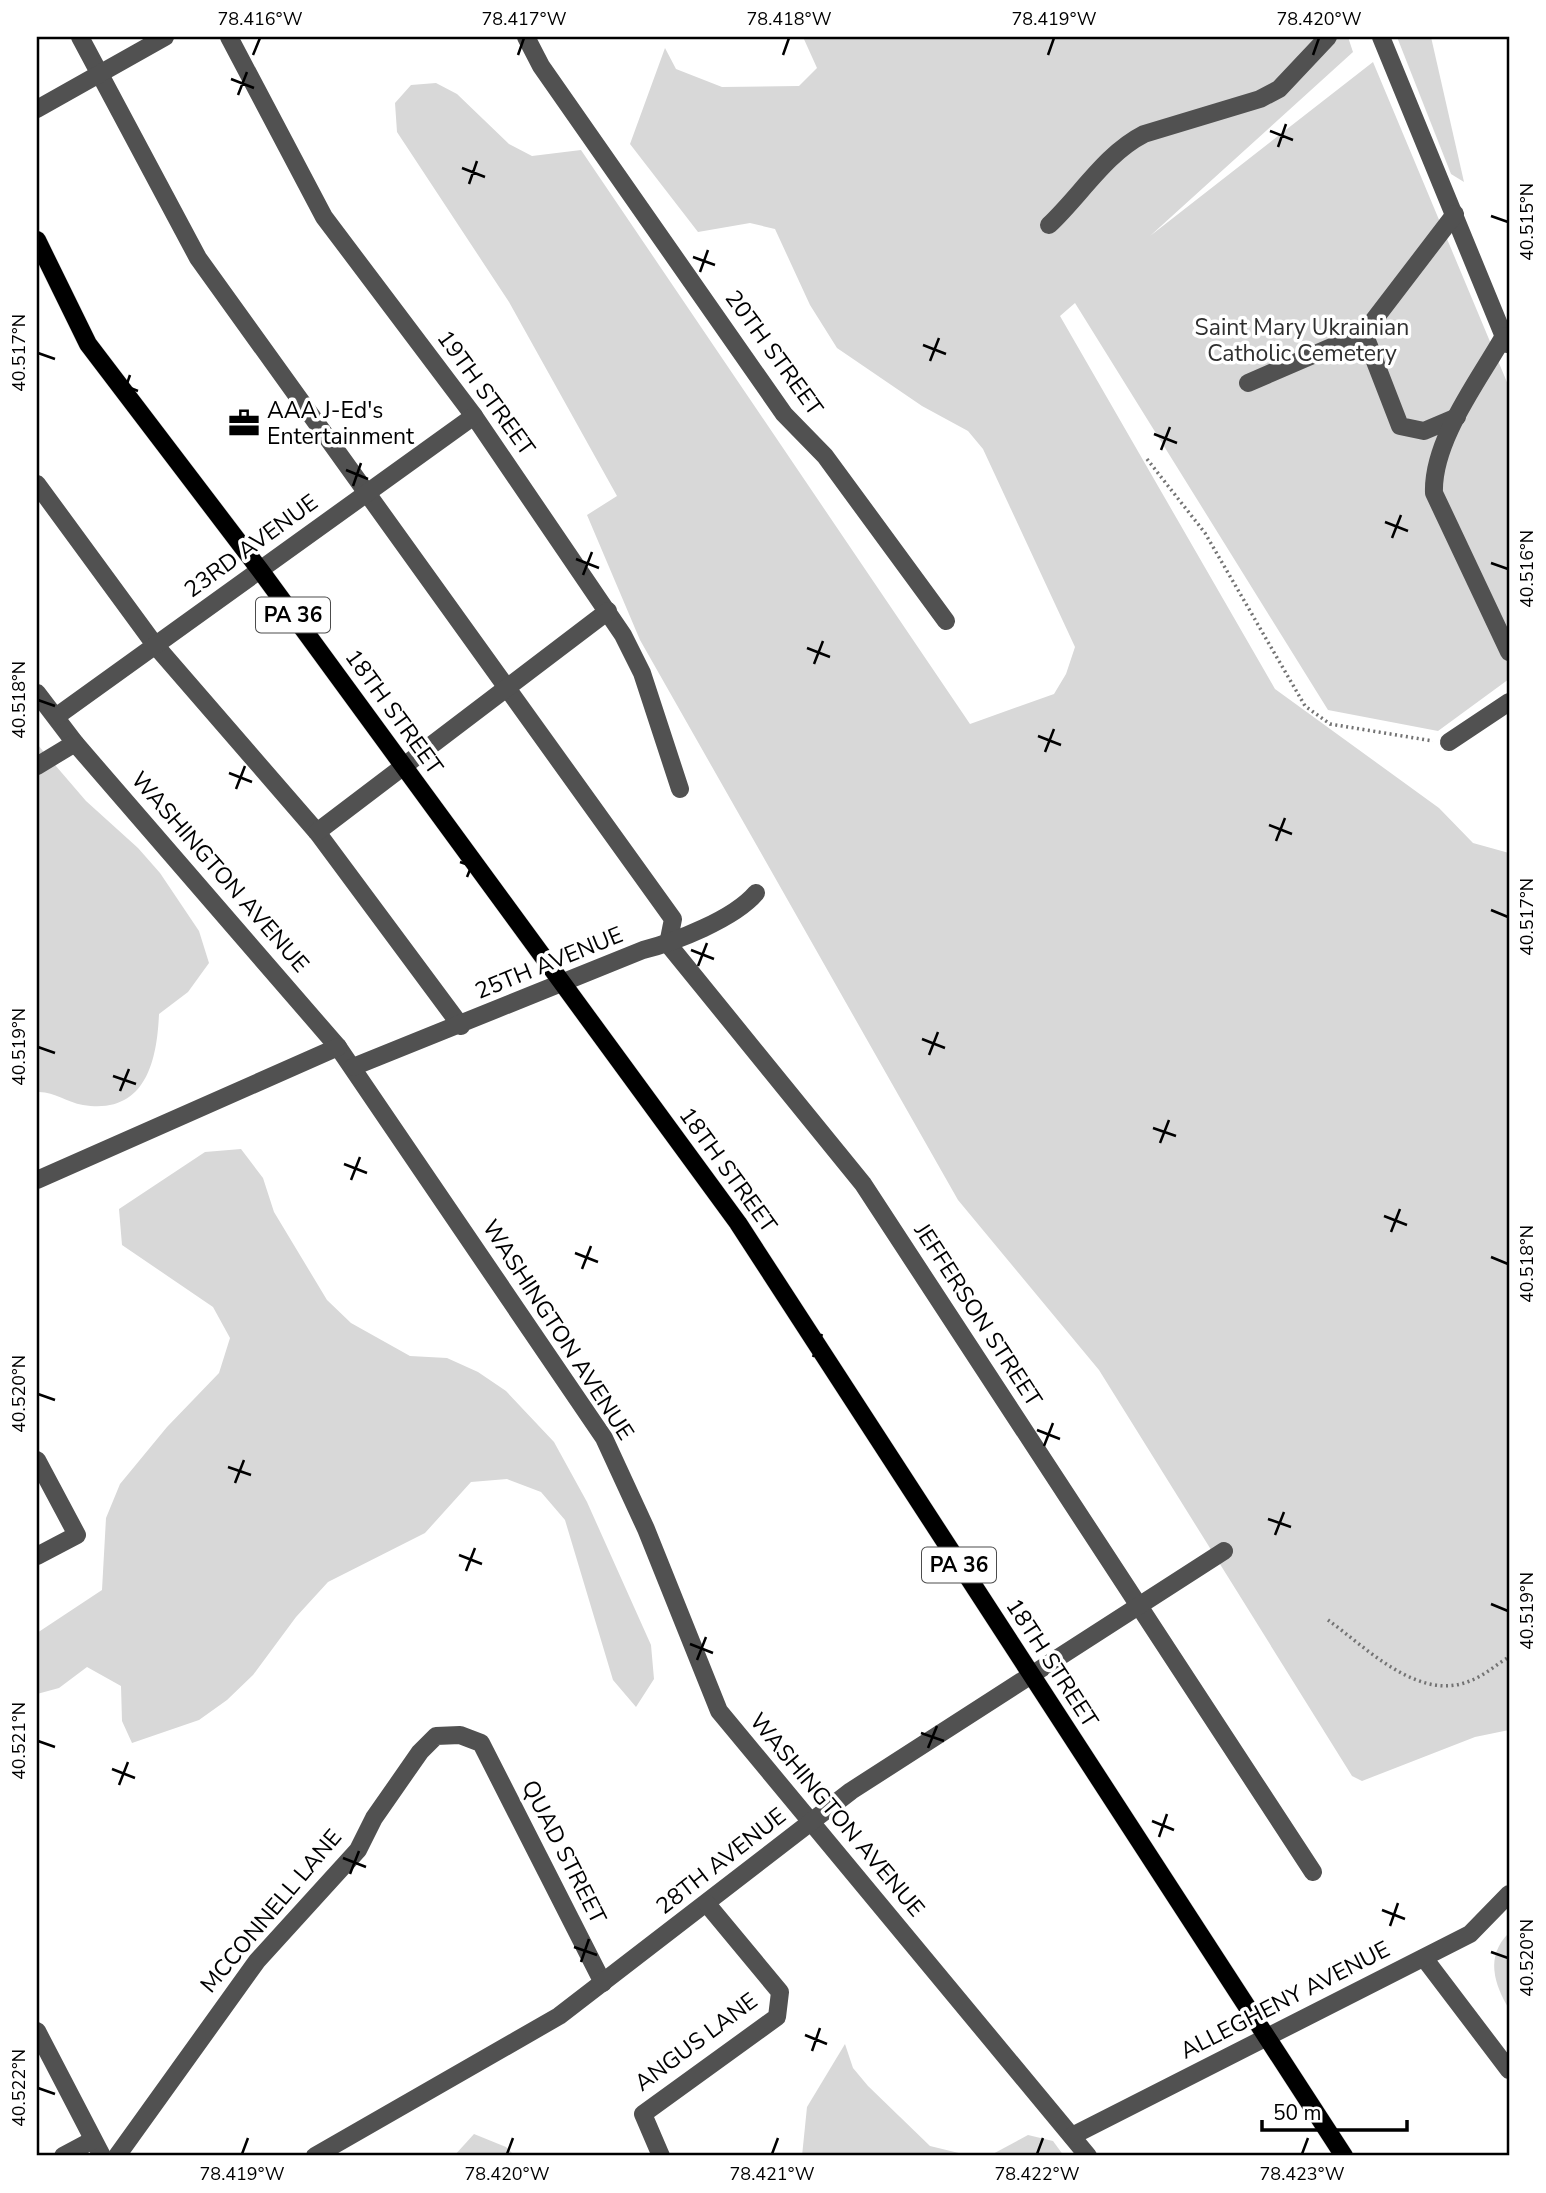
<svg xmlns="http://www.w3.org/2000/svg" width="1546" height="2193" viewBox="0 0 1546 2193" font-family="'Nunito Sans',sans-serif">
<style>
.green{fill:#d8d8d8}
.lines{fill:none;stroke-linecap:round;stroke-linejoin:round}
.major-casing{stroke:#dbdbdb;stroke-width:19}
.path{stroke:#737373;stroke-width:3.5;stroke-dasharray:2 3.5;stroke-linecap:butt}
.minor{stroke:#515151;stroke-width:18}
.major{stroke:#000;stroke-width:18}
.ticks{fill:none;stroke:#000;stroke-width:2.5}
.labels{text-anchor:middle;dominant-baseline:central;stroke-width:7;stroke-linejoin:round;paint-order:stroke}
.shield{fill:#fff;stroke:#4c4c4c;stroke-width:2}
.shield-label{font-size:21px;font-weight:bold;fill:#000}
.park-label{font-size:23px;fill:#2f2f2f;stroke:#fff}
.street-label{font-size:23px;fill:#000;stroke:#fff}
.poi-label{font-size:23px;fill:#000;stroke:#fff;text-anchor:start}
.neatline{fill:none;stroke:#000;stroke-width:2.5}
.ticks-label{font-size:18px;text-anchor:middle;fill:#000}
</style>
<rect width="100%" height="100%" fill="#fff"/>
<g class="green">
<polygon points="803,37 1348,37 1353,52 1150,236 1373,62 1509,387 1509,679 1438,731 1328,710 1075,303 1060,316 1275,689 1439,808 1473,843 1509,853 1509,1730 1475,1737 1362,1781 1352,1776 1099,1370 958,1200 640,640 587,515 617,496 509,302 397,132 395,103 411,85 436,83 457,94 509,144 532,156 581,150 970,724 1054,694 1066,674 1075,647 983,449 968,431 922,406 837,348 810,305 775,229 750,223 698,232 630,144 665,48 676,69 722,87 799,86 817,68"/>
<polygon points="1397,37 1431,37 1464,182 1451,174"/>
<path d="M 37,744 L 86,801 L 138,848 L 160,873 L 199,931 L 209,963 L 188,992 L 159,1014 C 157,1062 145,1115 83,1105 C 66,1102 54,1091 37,1092 Z"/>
<polygon points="241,1149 263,1178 274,1212 327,1300 351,1323 410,1356 447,1358 478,1372 506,1391 554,1442 587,1502 651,1645 654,1679 636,1707 613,1680 565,1520 541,1492 507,1479 471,1482 425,1533 328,1582 296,1617 253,1675 227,1700 199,1720 132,1743 122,1721 121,1686 87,1667 59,1688 37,1694 37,1633 102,1590 106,1518 120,1484 167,1427 219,1373 230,1338 213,1307 122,1245 119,1209 205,1152"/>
<path d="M 1509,1933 L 1509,2009 C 1494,1984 1485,1956 1509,1933 Z"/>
<polygon points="845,2044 853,2068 868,2086 930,2146 971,2156 802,2156 807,2107"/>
<polygon points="474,2134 506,2147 515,2156 454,2156"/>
<polygon points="1028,2135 1053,2141 1064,2156 989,2156"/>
</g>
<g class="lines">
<defs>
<polyline id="major" points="37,240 88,344 260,570 738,1223 1344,2156"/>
</defs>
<use href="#major" class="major-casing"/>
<g class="path">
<polyline points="1147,459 1205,533 1305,706 1330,724 1433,741"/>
<path d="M 1328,1620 C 1367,1648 1420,1704 1472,1680 C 1485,1675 1497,1664 1509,1657"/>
</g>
<g class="minor">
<polyline points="80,37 198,258 673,919 668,944"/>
<polyline points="229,37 324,217 474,416 623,635 642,673 680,789"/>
<polyline points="526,37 541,66 784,414 825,456 946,621"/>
<polyline points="1381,37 1507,344"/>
<polyline points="37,109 165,37"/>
<path d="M 1049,225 C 1081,195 1105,154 1144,134 L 1260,99 L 1279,89 L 1328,37"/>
<polyline points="1364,333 1400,426 1424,431 1457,417"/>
<path d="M 1504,336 C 1479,380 1432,441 1434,493 L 1509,652"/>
<polyline points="1248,383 1364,333 1455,214"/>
<polyline points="37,484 155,645 317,832 461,1026"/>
<polyline points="37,693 75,743 338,1047 604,1438 646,1529 719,1711 1088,2156"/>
<polyline points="57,716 474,416"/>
<polyline points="1449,742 1509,702"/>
<polyline points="37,766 75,743"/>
<polyline points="317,832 608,611"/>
<polyline points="668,944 863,1184 1313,1872"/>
<path d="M 353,1067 L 643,950 C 675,942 734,919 756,893"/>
<polyline points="37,1180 338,1047"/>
<polyline points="37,1460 77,1535 37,1556"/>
<polyline points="1424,1958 1509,2070"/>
<polyline points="37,2031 102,2156"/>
<polyline points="1072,2136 1470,1934 1509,1894"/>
<polyline points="63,2156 93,2140"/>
<polyline points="117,2156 257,1961 358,1850 374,1818 420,1752 436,1736 460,1735 481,1743 603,1983"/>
<polyline points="315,2156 559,2016 851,1791 1224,1551"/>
<polyline points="661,2156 643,2114 777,2017 780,1992 707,1904"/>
</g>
<use href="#major" class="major"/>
</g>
<path class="ticks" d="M 253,55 L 260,38M 518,55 L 524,38M 783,55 L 789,38M 1048,55 L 1054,38M 1313,55 L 1319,38M 231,79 L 254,88M 238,95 L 247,72M 1270,131 L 1293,140M 1278,147 L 1286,124M 462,168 L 485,177M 469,184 L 477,161M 1491,216 L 1508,222M 693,257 L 715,265M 700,272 L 708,250M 923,345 L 946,354M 38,353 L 55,359M 930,361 L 939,338M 115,382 L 138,391M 122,398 L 130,375M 1154,434 L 1177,443M 1161,450 L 1170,427M 346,470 L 368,479M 353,486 L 361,463M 1385,522 L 1408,531M 1392,538 L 1401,515M 576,559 L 599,568M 1491,563 L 1508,569M 583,575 L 592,552M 807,648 L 830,657M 814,664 L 823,641M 38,700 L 55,706M 1038,736 L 1061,745M 1045,752 L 1054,729M 229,773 L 252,782M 236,789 L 245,766M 1269,825 L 1292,834M 1276,841 L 1285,818M 460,862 L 483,870M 467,877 L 476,855M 1491,910 L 1508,917M 691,950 L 714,959M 698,966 L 707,943M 922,1039 L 945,1048M 38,1047 L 55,1053M 929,1055 L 938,1032M 113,1076 L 136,1084M 120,1091 L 129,1069M 1153,1128 L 1176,1136M 1160,1143 L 1169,1120M 344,1164 L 367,1173M 351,1180 L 360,1157M 1384,1216 L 1407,1225M 1391,1232 L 1400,1209M 575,1253 L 598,1262M 1491,1257 L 1508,1264M 582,1269 L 591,1246M 806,1341 L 829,1350M 813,1357 L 822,1334M 38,1394 L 55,1400M 1037,1430 L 1060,1439M 1044,1446 L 1053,1423M 228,1467 L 251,1475M 235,1483 L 244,1460M 1268,1519 L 1291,1527M 1275,1535 L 1284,1512M 459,1555 L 482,1564M 466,1571 L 475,1548M 1491,1604 L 1508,1611M 690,1644 L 713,1653M 697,1660 L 706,1637M 921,1733 L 944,1741M 38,1741 L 55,1747M 928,1748 L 937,1726M 112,1769 L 135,1778M 119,1785 L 128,1762M 1152,1821 L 1174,1830M 1159,1837 L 1167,1814M 343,1858 L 366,1867M 350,1874 L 359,1851M 1382,1910 L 1405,1919M 1390,1926 L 1398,1903M 574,1947 L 597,1955M 1491,1952 L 1508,1958M 581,1962 L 589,1939M 805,2035 L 827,2044M 812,2051 L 820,2028M 38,2088 L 55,2094M 242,2154 L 248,2138M 507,2154 L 513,2138M 772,2154 L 778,2138M 1037,2154 L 1043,2138M 1302,2154 L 1308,2138"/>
<defs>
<symbol id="office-bare" viewBox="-9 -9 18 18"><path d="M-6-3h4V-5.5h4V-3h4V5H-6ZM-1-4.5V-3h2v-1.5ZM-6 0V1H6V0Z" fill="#000" stroke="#fff" stroke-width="2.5" paint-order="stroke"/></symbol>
</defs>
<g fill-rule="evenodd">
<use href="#office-bare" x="222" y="401" width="44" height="44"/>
</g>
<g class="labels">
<g class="shield">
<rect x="256" y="597.5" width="74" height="35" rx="5"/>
<rect x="922" y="1547.5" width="74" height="35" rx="5"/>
</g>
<g class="shield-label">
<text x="293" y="615">PA 36</text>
<text x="959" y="1565">PA 36</text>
</g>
<g class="park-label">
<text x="1302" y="327">Saint Mary Ukrainian<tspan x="1302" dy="26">Catholic Cemetery</tspan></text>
</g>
<g class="street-label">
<text transform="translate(774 353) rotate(54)">20TH STREET</text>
<text transform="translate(486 393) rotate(54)">19TH STREET</text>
<text transform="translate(251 546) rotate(-36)">23RD AVENUE</text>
<text transform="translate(394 712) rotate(54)">18TH STREET</text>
<text transform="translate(220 872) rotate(49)">WASHINGTON AVENUE</text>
<text transform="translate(549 963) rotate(-22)">25TH AVENUE</text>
<text transform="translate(728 1170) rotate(54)">18TH STREET</text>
<text transform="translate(978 1315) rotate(57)">JEFFERSON STREET</text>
<text transform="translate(558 1330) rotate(57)">WASHINGTON AVENUE</text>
<text transform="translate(1052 1663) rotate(57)">18TH STREET</text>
<text transform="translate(837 1815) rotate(50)">WASHINGTON AVENUE</text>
<text transform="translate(564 1852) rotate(63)">QUAD STREET</text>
<text transform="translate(721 1861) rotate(-38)">28TH AVENUE</text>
<text transform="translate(271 1911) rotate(-50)">MCCONNELL LANE</text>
<text transform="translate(1285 2000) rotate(-27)">ALLEGHENY AVENUE</text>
<text transform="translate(696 2042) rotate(-37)">ANGUS LANE</text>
</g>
<g class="poi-label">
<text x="267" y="410">AAA J-Ed's<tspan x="267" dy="26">Entertainment</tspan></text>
</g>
</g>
<rect width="1546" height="2193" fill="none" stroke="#ffffff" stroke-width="77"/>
<path d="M1262 2120v10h145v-10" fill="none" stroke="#000000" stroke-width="3.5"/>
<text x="1273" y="2120" font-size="21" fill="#000000" stroke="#ffffff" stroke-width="5" paint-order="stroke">50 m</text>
<rect x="38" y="38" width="1470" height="2116" class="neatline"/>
<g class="ticks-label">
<text x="260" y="25">78.416°W</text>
<text x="524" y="25">78.417°W</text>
<text x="789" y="25">78.418°W</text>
<text x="1054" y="25">78.419°W</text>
<text x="1319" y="25">78.420°W</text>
<text transform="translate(1527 222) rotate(-90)" y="6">40.515°N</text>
<text transform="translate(19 353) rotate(-90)" y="6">40.517°N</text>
<text transform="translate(1527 569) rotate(-90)" y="6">40.516°N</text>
<text transform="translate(19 700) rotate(-90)" y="6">40.518°N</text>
<text transform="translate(1527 917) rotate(-90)" y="6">40.517°N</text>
<text transform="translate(19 1047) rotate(-90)" y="6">40.519°N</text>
<text transform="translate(1527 1264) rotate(-90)" y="6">40.518°N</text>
<text transform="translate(19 1394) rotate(-90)" y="6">40.520°N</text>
<text transform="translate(1527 1611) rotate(-90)" y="6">40.519°N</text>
<text transform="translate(19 1741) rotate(-90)" y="6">40.521°N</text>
<text transform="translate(1527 1958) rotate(-90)" y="6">40.520°N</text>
<text transform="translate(19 2088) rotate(-90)" y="6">40.522°N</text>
<text x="242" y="2180">78.419°W</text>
<text x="507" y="2180">78.420°W</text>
<text x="772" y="2180">78.421°W</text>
<text x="1037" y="2180">78.422°W</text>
<text x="1302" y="2180">78.423°W</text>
</g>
</svg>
